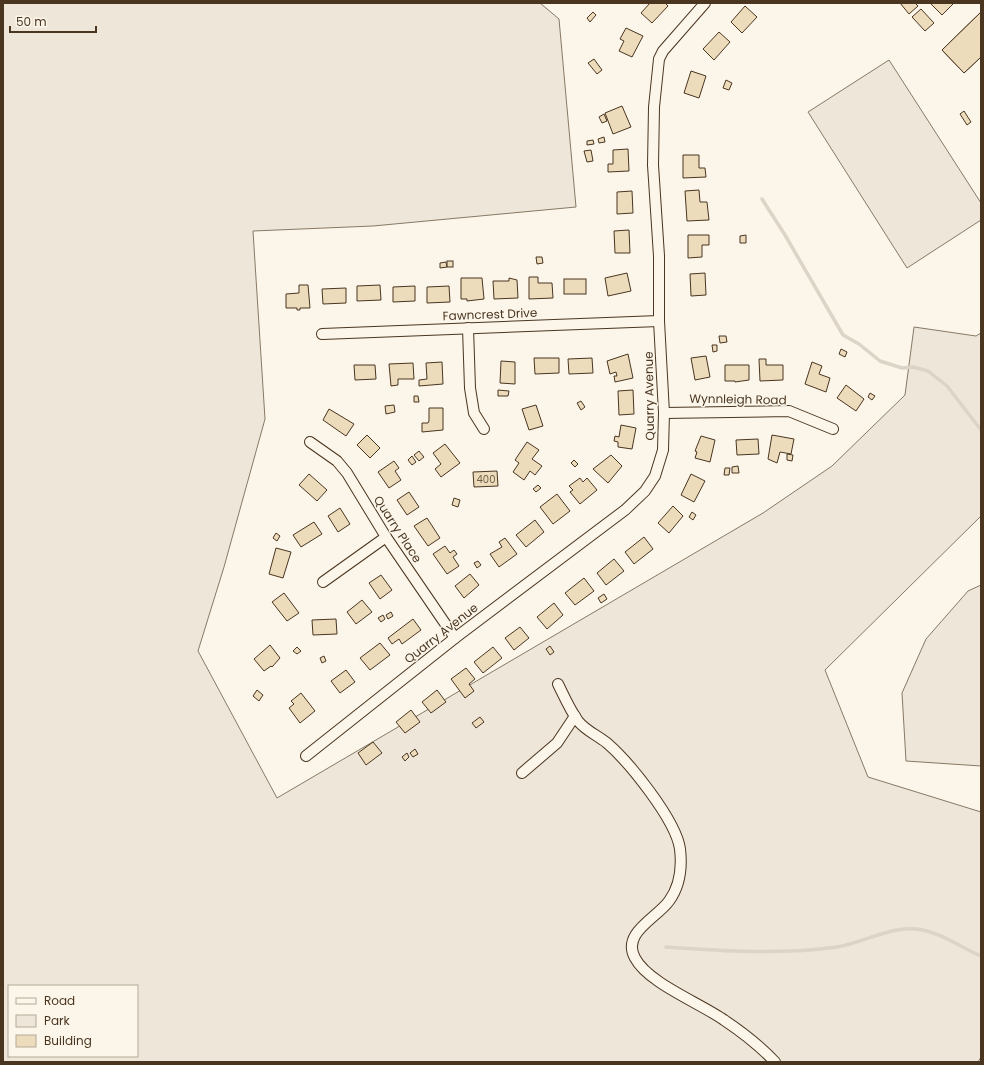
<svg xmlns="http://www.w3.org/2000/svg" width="984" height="1065" viewBox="0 0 984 1065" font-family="Poppins,sans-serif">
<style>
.green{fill:#ede6d9;stroke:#887966;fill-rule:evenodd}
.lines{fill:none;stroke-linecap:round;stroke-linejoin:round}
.stream{stroke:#dcd4c6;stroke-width:3.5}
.building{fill:#ecdcbc;stroke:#4a3520}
.minor-casing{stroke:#4a3520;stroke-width:12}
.minor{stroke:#fbf6e9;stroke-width:10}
.labels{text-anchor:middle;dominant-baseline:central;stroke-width:3;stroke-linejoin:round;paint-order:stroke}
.number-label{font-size:10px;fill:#725f47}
.street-label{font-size:12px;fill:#4a3520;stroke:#fbf6e9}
</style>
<rect width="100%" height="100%" fill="#fbf6e9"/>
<g class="green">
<path d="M 3,3 L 540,3 L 559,19 L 576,207 L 373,226 L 253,231 L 265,419 L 224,567 L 198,651 L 277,798 L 763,513 L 832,466 L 905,395 L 914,327 L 976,336 L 981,333 L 981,516 L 825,670 L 868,777 L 981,812 L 981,1057 L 978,1062 L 3,1062 ZM 9,986 L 137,986 L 137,1056 L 9,1056 Z"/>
<polygon points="889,60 981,203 981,220 907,268 808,112"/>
<polygon points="981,585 981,766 906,761 902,693 926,639 968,591"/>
</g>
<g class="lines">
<g class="stream">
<polyline points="762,199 785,235 843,335 859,344 880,361 902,368 913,367 928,371 947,386 981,430"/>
<path d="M 666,947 C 722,951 780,955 837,947 C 863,943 890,926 917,929 C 940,932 960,947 981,956"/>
</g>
</g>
<g class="building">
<polygon points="650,3 665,3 668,6 652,23 641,13"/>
<polygon points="900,3 915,3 918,6 909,14"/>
<polygon points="930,3 954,3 942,15"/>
<polygon points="930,3 954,3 942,15"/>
<polygon points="745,6 757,17 742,33 731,22"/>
<polygon points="921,9 934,23 925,31 912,17"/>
<polygon points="593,12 596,15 590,22 587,18"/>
<polygon points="981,12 981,57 964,73 942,50"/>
<polygon points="981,12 981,57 964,73 942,50"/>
<polygon points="626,28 643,36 632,57 619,51 624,41 620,39"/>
<polygon points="719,32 730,42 714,60 703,49"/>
<polygon points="594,59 602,70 597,74 588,63"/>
<polygon points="691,71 706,76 699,98 684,93"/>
<polygon points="726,80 732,83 729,90 723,88"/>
<polygon points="622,106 631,127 613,134 605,113"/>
<polygon points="964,111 971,122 967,125 960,114"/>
<polygon points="604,114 607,121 602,123 599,117"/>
<polygon points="604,137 605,142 599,143 598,139"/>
<polygon points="593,140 594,144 587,145 587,141"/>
<polygon points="628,149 629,171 608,172 608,164 613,164 613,150"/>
<polygon points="591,150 593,161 587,162 584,151"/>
<polygon points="683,155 699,155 699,168 705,168 706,177 683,178"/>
<polygon points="699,190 700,202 707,202 709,220 687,221 685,191"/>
<polygon points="632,191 633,213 617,214 617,192"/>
<polygon points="629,230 630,253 615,253 614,231"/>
<polygon points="688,235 709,235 709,245 702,245 702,257 688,258"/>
<polygon points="746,235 746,243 740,243 740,236"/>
<polygon points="536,257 542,257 543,263 537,264"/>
<rect x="447" y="261" width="6" height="6"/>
<polygon points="446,262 447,267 440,268 440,263"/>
<polygon points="627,273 631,291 608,296 605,278"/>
<polygon points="705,273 706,295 691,296 690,274"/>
<polygon points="529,277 538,277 538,283 552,283 553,298 529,299"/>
<polygon points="461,278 482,278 484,299 467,301 467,299 461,299"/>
<polygon points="509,278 517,280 518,298 494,299 493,281 509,281"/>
<rect x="564" y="279" width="22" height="15"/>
<polygon points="299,285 308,285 310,308 300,308 300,310 297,310 297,308 286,308 286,294 299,293"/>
<polygon points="380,285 381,300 357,301 357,286"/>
<polygon points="415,286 415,301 393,302 393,287"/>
<polygon points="449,286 450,302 427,303 427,287"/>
<polygon points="346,288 346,303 323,304 322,289"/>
<polygon points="719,336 726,336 727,342 720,343"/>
<polygon points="712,345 717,345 717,351 713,352"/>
<polygon points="841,349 847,352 845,357 839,354"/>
<polygon points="628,354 633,378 615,382 614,376 617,376 616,372 610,374 607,361"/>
<polygon points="706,356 710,377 695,380 691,358"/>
<polygon points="534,358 559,358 559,373 535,374"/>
<polygon points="592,358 593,373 569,374 568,359"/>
<polygon points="759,359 766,359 766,365 783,365 783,380 760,381"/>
<polygon points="501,361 515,362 515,384 500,383"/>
<polygon points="442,362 443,384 419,386 419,380 427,379 426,363"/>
<polygon points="812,362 822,366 819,374 830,378 826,392 805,384"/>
<polygon points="413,363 414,379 398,379 398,385 391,386 389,364"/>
<polygon points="354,365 375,365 376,379 355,380"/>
<polygon points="725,365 749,365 749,380 735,382 735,381 725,381"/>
<polygon points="846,385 864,399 856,411 837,398"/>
<polygon points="498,390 509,391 508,396 498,396"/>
<polygon points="633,390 634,414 619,415 618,391"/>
<polygon points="870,393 875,396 872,400 868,397"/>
<polygon points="414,396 418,396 419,402 414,402"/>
<polygon points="581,401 585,407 581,410 577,403"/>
<polygon points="394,405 395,412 386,414 385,406"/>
<polygon points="536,405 543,426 529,430 522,409"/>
<polygon points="429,408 443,408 443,430 422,432 422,423 428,423 429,421"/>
<polygon points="329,409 354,424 346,436 323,420"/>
<polygon points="621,425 636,428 632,449 618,447 618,442 614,441 615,436 619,437"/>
<polygon points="367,435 380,448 370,458 357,445"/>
<polygon points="772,435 794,439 791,454 780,452 777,463 768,459"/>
<polygon points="701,436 715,440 710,462 695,458 697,452 695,451"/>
<polygon points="758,439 759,454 737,455 736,440"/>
<polygon points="527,442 539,450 532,459 542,466 535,475 530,471 524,480 513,472 519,463 515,460"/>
<polygon points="445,444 460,463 441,477 435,469 441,464 433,453"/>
<polygon points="419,451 424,457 419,461 414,455"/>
<polygon points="787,454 793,455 792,461 787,460"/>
<polygon points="611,455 622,466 608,483 593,469"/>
<polygon points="412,456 416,462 412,465 408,460"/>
<polygon points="574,460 578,464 575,467 571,463"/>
<polygon points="394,461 399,468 395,471 401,480 389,488 378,472"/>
<polygon points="738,466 739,473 732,473 732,467"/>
<polygon points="725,468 730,468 729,475 724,475"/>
<polygon points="497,471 498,486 474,487 473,472"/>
<polygon points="309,474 327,490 317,501 299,485"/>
<polygon points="691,474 705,481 694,502 681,495"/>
<polygon points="580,478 583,482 587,478 597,490 580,504 570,492 573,490 569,486"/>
<polygon points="538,485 541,488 536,492 533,489"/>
<polygon points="409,492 419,507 407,515 397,500"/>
<polygon points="557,494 570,511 553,524 540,507"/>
<polygon points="454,498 460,500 458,507 452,505"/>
<polygon points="673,506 683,516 669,533 658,523"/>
<polygon points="340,508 350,524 338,532 328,516"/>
<polygon points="692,512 696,515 693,520 689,517"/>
<polygon points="427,518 440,538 428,546 414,526"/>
<polygon points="535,520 544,532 526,547 516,535"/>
<polygon points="314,522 322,534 301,547 293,535"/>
<polygon points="276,533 280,536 277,541 273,538"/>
<polygon points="644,537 653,549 634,564 625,552"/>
<polygon points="505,538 517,554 499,567 490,554 502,547 499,542"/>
<polygon points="445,546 450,553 454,550 457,554 453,557 459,566 447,574 433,554"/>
<polygon points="276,548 291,552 283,578 269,574"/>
<polygon points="614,559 624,571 606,585 597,573"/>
<polygon points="478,561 481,565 477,568 474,563"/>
<polygon points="470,574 479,585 464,598 455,586"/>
<polygon points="381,575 392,590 380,599 369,583"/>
<polygon points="584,578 594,591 575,605 565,593"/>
<polygon points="284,593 299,613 287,621 272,602"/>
<polygon points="604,594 607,599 601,603 598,598"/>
<polygon points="362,600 372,612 356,624 347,612"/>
<polygon points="554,603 563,615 547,629 537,617"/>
<polygon points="391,612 393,616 388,619 386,615"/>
<polygon points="383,615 385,619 381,622 378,618"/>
<polygon points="336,619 337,634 313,635 312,620"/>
<polygon points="413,619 421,630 402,644 399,639 392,644 388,638"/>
<polygon points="520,627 529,638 514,650 505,638"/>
<polygon points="380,643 390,655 370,670 360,658"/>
<polygon points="270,645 280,658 272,667 271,666 264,671 254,659"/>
<polygon points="550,646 554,652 550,655 546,649"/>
<polygon points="297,647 301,651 297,654 293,651"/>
<polygon points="493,647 502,658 483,673 474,662"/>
<polygon points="324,656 326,661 322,663 320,658"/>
<polygon points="466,668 475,679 469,684 474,691 465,698 451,679"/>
<polygon points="346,670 355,682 340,693 331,681"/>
<polygon points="257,690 263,695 259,701 253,696"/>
<polygon points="437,690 446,702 431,713 422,702"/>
<polygon points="301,693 315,711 300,723 289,708 294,704 291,701"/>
<polygon points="411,710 420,722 405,733 396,722"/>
<polygon points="480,717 484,722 476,728 472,723"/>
<polygon points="373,742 382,753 366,765 358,753"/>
<polygon points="415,749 418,754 413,757 410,753"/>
<polygon points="407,753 409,757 405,761 402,757"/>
</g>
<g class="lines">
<defs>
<g id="minor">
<polyline points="468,328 470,388 474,413 484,429"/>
<polyline points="322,334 659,321"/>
<polyline points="664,413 789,411 833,429"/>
<polyline points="310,442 337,461 347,473 386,537 455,638"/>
<polyline points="323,582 386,537"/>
<path d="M 558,684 C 564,696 570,710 578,721 C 586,731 597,735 607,743 C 629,762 676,820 680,849 C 682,866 680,886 669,901 C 657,918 621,933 635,958 C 648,983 700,1003 724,1020 C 742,1032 760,1046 775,1062"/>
<polyline points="306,756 455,638 625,510 645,491 655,476 663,450 664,413 659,321 659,256 653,165 654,107 659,59 663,51 705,3"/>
<polyline points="522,773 557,743 575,716"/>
</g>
</defs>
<use href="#minor" class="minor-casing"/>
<use href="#minor" class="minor"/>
</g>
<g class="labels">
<g class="number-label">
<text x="486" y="479">400</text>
</g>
<g class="street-label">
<text transform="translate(490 314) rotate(-2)">Fawncrest Drive</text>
<text transform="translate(649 396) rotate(-91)">Quarry Avenue</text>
<text transform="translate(738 399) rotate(1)">Wynnleigh Road</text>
<text transform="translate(398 529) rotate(57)">Quarry Place</text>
<text transform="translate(441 633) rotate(-38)">Quarry Avenue</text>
</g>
</g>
<rect width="984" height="1065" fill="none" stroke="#4a3520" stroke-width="8"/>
<rect x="8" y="985" width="130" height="72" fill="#fbf6e9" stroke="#b4a999"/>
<rect x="16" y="998" width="20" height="6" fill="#fbf6e9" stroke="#b4a999"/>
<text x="44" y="1005" font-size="12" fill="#4a3520">Road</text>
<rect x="16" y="1015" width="20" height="12" fill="#ede6d9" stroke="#b4a999"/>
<text x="44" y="1025" font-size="12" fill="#4a3520">Park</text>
<rect x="16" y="1035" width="20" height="12" fill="#ecdcbc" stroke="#b4a999"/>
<text x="44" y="1045" font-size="12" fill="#4a3520">Building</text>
<path d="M10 26v6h86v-6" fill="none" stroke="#4a3520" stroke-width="2"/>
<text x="16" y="26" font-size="12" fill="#4a3520" stroke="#fbf6e9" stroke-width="3" paint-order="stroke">50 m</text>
</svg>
